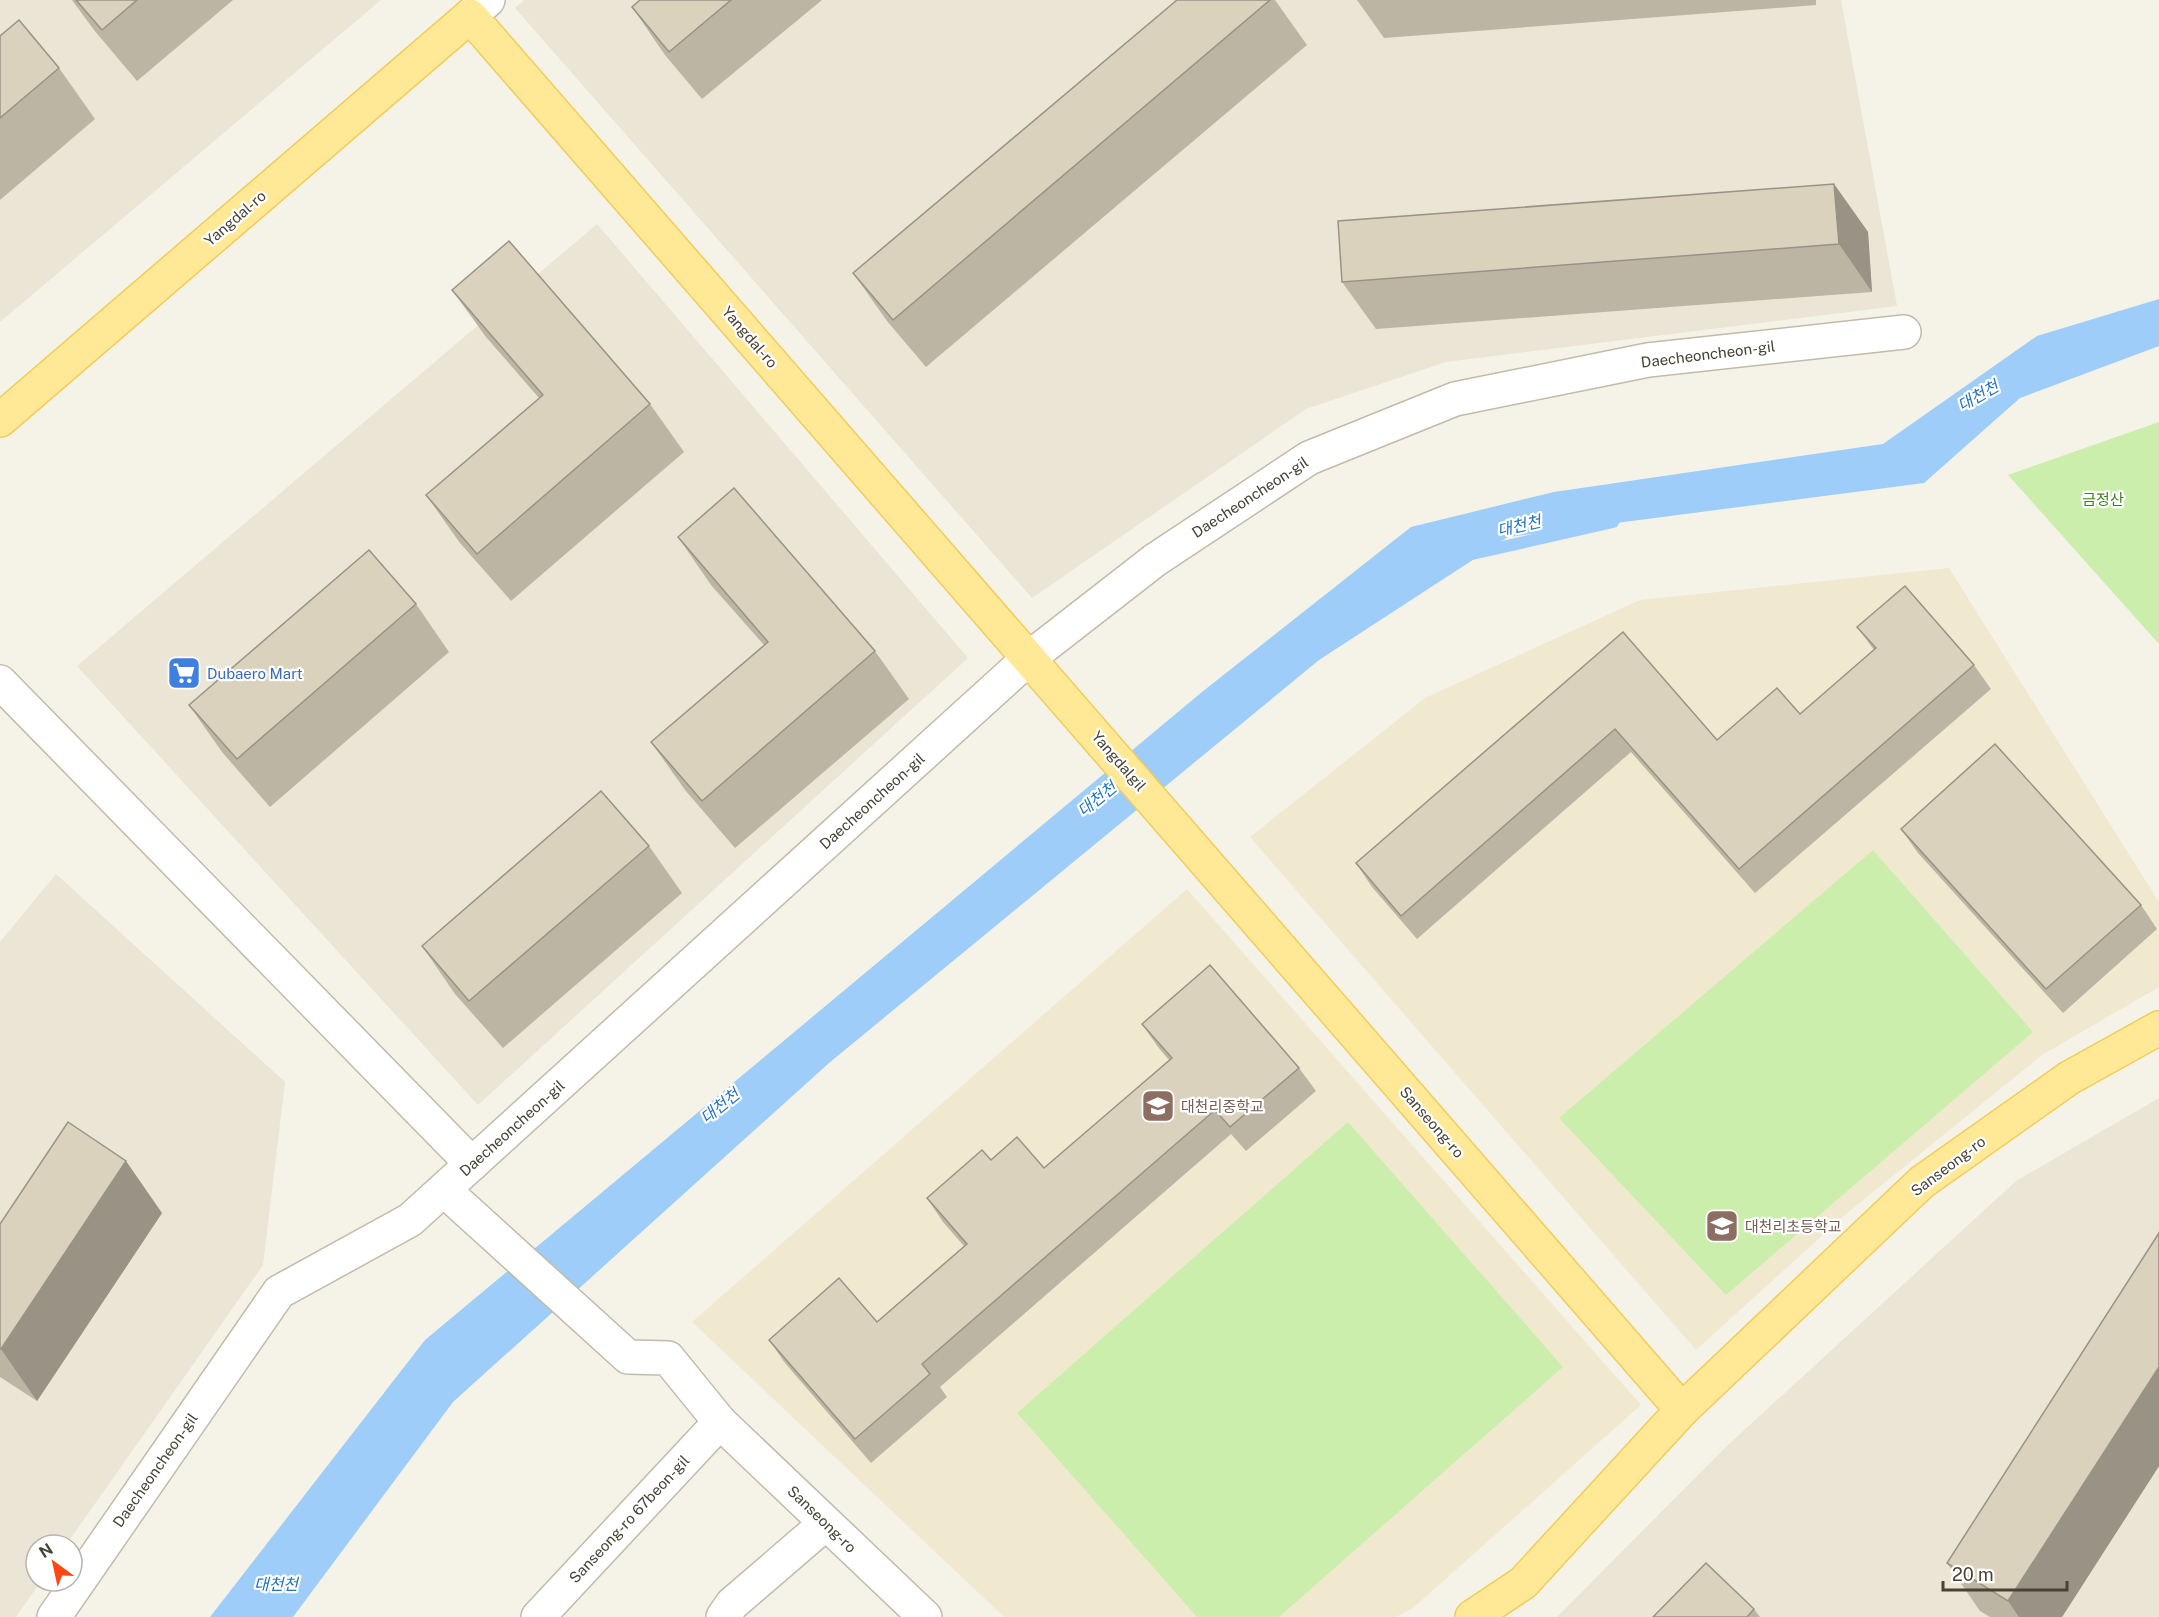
<svg xmlns="http://www.w3.org/2000/svg" width="2159" height="1617" viewBox="0 0 2159 1617" font-family="'Public Sans','Noto Sans KR',sans-serif">
<style>
.residential{fill:#eae5d5}
.education{fill:#f0e9d0}
.green{fill:#cceeac}
.water{fill:#9dcdf8}
.lines{fill:none;stroke-linecap:round;stroke-linejoin:round}
.stream{stroke:#9dcdf8;stroke-width:12}
.minor-casing{stroke:#c2bba9;stroke-width:36}
.major-casing{stroke:#f1cd5a;stroke-width:36}
.minor{stroke:#fff;stroke-width:33}
.major{stroke:#ffe896;stroke-width:33}
.wall{fill:#bcb5a3}
.shaded-wall{fill:#999385}
.building{fill:#dbd2be;stroke:#999385;stroke-width:1.5}
.labels{text-anchor:middle;dominant-baseline:central;stroke-width:4.5;stroke-linejoin:round;paint-order:stroke}
.street-label{font-size:15px;fill:#494335;stroke:#fff}
.park-label{font-size:15px;fill:#408221;stroke:#fff}
.shop-label{font-size:15px;fill:#366cbe;stroke:#fff;text-anchor:start}
.education-label{font-size:15px;fill:#785e54;stroke:#fff;text-anchor:start}
.water-label{font-size:16px;font-style:italic;fill:#2274c2;stroke:#fff}
</style>
<rect width="100%" height="100%" fill="#f5f2e7"/>
<g class="residential">
<polygon points="0,0 381,0 0,322"/>
<polygon points="524,0 1841,0 1897,306 1446,362 1306,409 1032,598 515,8"/>
<polygon points="597,224 968,658 478,1105 77,666"/>
<polygon points="56,874 285,1082 263,1265 66,1545 36,1545 36,1581 41,1581 16,1617 0,1617 0,942"/>
<polygon points="2159,1098 2159,1617 1557,1617 1728,1445 2016,1181"/>
</g>
<g class="education">
<polygon points="1949,568 2159,902 2159,987 2042,1055 1846,1214 1696,1350 1250,837 1425,698 1640,600"/>
<polygon points="1187,889 1641,1405 1413,1608 1396,1617 1004,1617 692,1322"/>
</g>
<g class="green">
<polygon points="2159,422 2159,644 2008,475"/>
<polygon points="1873,850 2033,1032 1726,1295 1559,1118"/>
<polygon points="1348,1122 1563,1367 1279,1617 1197,1617 1017,1413"/>
</g>
<polygon class="water" points="2159,299 2159,346 2020,398 1924,483 1508,537 1319,660 829,1063 453,1402 293,1617 210,1617 425,1340 1202,692 1411,527 1554,492 1883,444 2037,336"/>
<g class="lines">
<polyline class="stream" points="1472,554 1613,522"/>
<defs>
<g id="minor">
<polyline points="470,16 488,0"/>
<polyline points="0,682 472,1164"/>
<polyline points="444,1190 628,1357 668,1358 720,1422 925,1617"/>
<polyline points="54,1617 279,1292 410,1220 1029,658 1155,560 1309,458 1455,399 1648,360 1904,332"/>
<polyline points="538,1617 720,1422"/>
<polyline points="723,1617 732,1604 826,1523"/>
</g>
<g id="major">
<polyline points="0,420 470,16 1682,1410"/>
<polyline points="1472,1617 1523,1583 1682,1410 1922,1182 2069,1078 2159,1028"/>
</g>
</defs>
<use href="#minor" class="minor-casing"/>
<use href="#major" class="major-casing"/>
<use href="#minor" class="minor"/>
<use href="#major" class="major"/>
</g>
<g class="wall">
<polygon points="72,0 233,0 137,81 94,30"/>
<polygon points="640,0 822,0 702,99 665,55 632,7"/>
<polygon points="1177,0 1275,0 1307,45 926,367 887,321 853,273"/>
<polygon points="1357,0 1816,0 1816,5 1384,38"/>
<polygon points="0,36 59,68 95,119 0,200"/>
<polygon points="1834,184 1868,232 1872,292 1376,329 1342,282"/>
<polygon points="452,290 650,404 684,452 511,601 460,543 426,495 539,398 486,337"/>
<polygon points="678,537 875,651 909,699 735,848 685,790 651,742 764,645 711,585"/>
<polygon points="416,604 449,652 270,807 222,752 189,705"/>
<polygon points="1857,627 1974,665 1991,689 1755,893 1631,752 1417,939 1372,887 1356,863 1623,632 1717,740 1800,714 1874,650"/>
<polygon points="1901,829 2141,905 2157,929 2063,1013 1918,853"/>
<polygon points="649,846 682,893 503,1048 455,994 422,946"/>
<polygon points="1142,1024 1299,1068 1316,1091 1246,1151 1231,1134 940,1387 947,1397 871,1463 785,1363 769,1340 877,1322 964,1246 943,1222 927,1198 1044,1168 1169,1060 1158,1047"/>
<polygon points="162,1213 37,1401 0,1377 0,1224"/>
<polygon points="2159,1466 2062,1617 1990,1617 1980,1611 1947,1563"/>
<polygon points="1754,1609 1760,1617 1653,1617"/>
</g>
<g class="shaded-wall">
<polygon points="1834,184 1868,232 1872,292 1839,244"/>
<polygon points="126,1161 162,1213 37,1401 1,1349"/>
<polygon points="2159,1367 2159,1466 2062,1617 2019,1617 2008,1601"/>
</g>
<g class="building">
<polygon points="76,0 137,0 102,30"/>
<polygon points="640,0 731,0 669,52 632,7"/>
<polygon points="1177,0 1270,0 893,320 853,273"/>
<polygon points="19,20 59,68 0,118 0,36"/>
<polygon points="1834,184 1839,244 1342,282 1338,221"/>
<polygon points="509,241 650,404 477,554 426,495 543,395 452,290"/>
<polygon points="734,488 875,651 702,801 651,742 768,642 678,537"/>
<polygon points="369,550 416,604 237,759 189,705"/>
<polygon points="1905,586 1974,665 1739,869 1615,729 1401,916 1356,863 1623,632 1717,740 1777,688 1800,714 1876,648 1857,627"/>
<polygon points="1995,744 2141,905 2046,989 1901,829"/>
<polygon points="601,791 649,846 469,1001 422,946"/>
<polygon points="1210,965 1299,1068 1230,1127 1215,1110 922,1364 930,1374 855,1439 769,1340 839,1278 877,1322 967,1244 927,1198 982,1150 991,1160 1017,1137 1044,1168 1172,1058 1142,1024"/>
<polygon points="68,1122 126,1161 1,1349 0,1349 0,1224"/>
<polygon points="2159,1233 2159,1367 2008,1601 1947,1563"/>
<polygon points="1706,1563 1754,1609 1747,1617 1653,1617"/>
</g>
<defs>
<symbol id="supermarket-square" viewBox="-11 -11 22 22"><rect x="-9" y="-9" width="18" height="18" rx="4" fill="#3f7fe0" stroke="#fff"/><path d="M-6-5.5h2.5l.6 2H6L4.5 2H-2.5L-4.4-4H-6ZM-1.5 3.2a1.3 1.3 0 1 0 .1 0ZM3 3.2a1.3 1.3 0 1 0 .1 0Z" fill="#fff"/></symbol>
<symbol id="school-square" viewBox="-11 -11 22 22"><rect x="-9" y="-9" width="18" height="18" rx="4" fill="#8d6e63" stroke="#fff"/><path d="M0-5L7-2L0 1L-7-2ZM-4 1L0 2.5L4 1V4Q0 6-4 4Z" fill="#fff"/></symbol>
</defs>
<g fill-rule="evenodd">
<use href="#supermarket-square" x="165" y="654" width="38" height="38"/>
<use href="#school-square" x="1139" y="1087" width="38" height="38"/>
<use href="#school-square" x="1703" y="1207" width="38" height="38"/>
</g>
<g class="labels">
<g class="street-label">
<text transform="translate(235 218) rotate(-41)">Yangdal-ro</text>
<text transform="translate(750 337) rotate(49)">Yangdal-ro</text>
<text transform="translate(1708 354) rotate(-7)">Daecheoncheon-gil</text>
<text transform="translate(1250 497) rotate(-33)">Daecheoncheon-gil</text>
<text transform="translate(1119 761) rotate(49)">Yangdalgil</text>
<text transform="translate(872 801) rotate(-42)">Daecheoncheon-gil</text>
<text transform="translate(1432 1122) rotate(49)">Sanseong-ro</text>
<text transform="translate(512 1128) rotate(-42)">Daecheoncheon-gil</text>
<text transform="translate(1948 1166) rotate(-37)">Sanseong-ro</text>
<text transform="translate(155 1470) rotate(-55)">Daecheoncheon-gil</text>
<text transform="translate(629 1519) rotate(-47)">Sanseong-ro 67beon-gil</text>
<text transform="translate(822 1519) rotate(44)">Sanseong-ro</text>
</g>
<g class="park-label">
<text x="2103" y="499">금정산</text>
</g>
<g class="shop-label">
<text x="207" y="673">Dubaero Mart</text>
</g>
<g class="education-label">
<text x="1181" y="1106">대천리중학교</text>
<text x="1745" y="1226">대천리초등학교</text>
</g>
<g class="water-label">
<text transform="translate(1978 396) rotate(-30)">대천천</text>
<text transform="translate(1519 526) rotate(-13)">대천천</text>
<text transform="translate(1097 799) rotate(-39)">대천천</text>
<text transform="translate(720 1106) rotate(-39)">대천천</text>
<text x="276" y="1584">대천천</text>
</g>
</g>
<g transform="translate(54 1563) rotate(327)"><circle r="28" fill="#ffffff" stroke="#b6b4ae" stroke-width="1.5"/>
<path d="M0-4.5L10 22L0 15L-10 22Z" fill="#ff4714"/>
<text y="-9" font-size="16" font-weight="bold" text-anchor="middle" fill="#494335">N</text>
</g>
<path d="M1943 1581v9h124v-9" fill="none" stroke="#494335" stroke-width="3"/>
<text x="1952" y="1581" font-size="18" fill="#494335" stroke="#ffffff" stroke-width="4.5" paint-order="stroke">20 m</text>
</svg>
